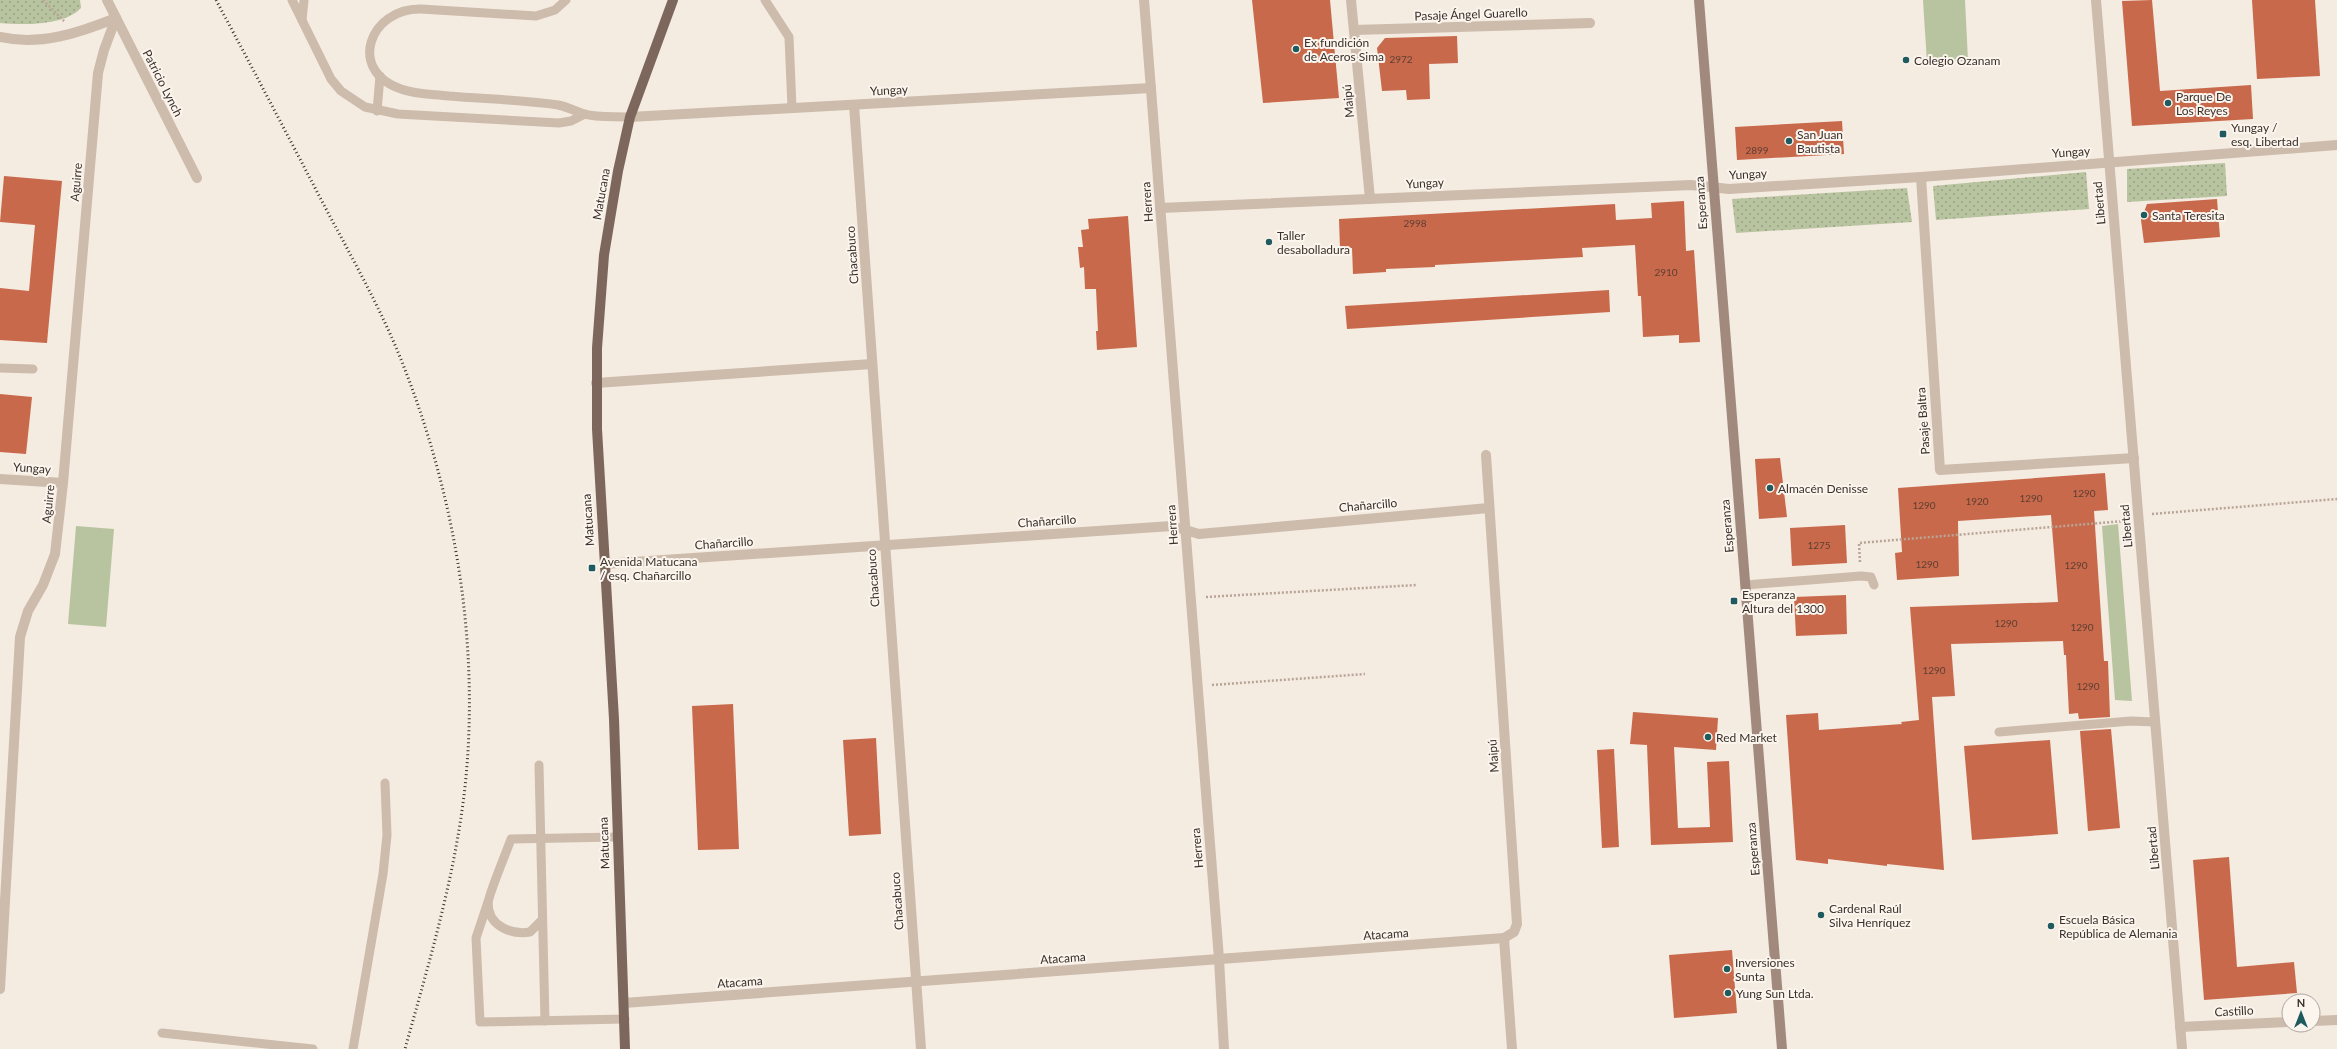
<svg xmlns="http://www.w3.org/2000/svg" width="2337" height="1049" viewBox="0 0 2337 1049" font-family="Lato,sans-serif">
<style>
.grass{fill:#b8c4a0}
.park{fill:url(#park-dots)}
.building{fill:#c8694b}
.lines{fill:none;stroke-linecap:round;stroke-linejoin:round}
.path{stroke:#b9a596;stroke-width:2.5;stroke-dasharray:2 2;stroke-linecap:butt}
.lane{stroke:#cdbbac;stroke-width:9}
.street{stroke:#cdbbac;stroke-width:10}
.secondary{stroke:#a18a7d;stroke-width:10}
.primary{stroke:#7d675c;stroke-width:10}
.rail{stroke:#3b302b;stroke-width:3;stroke-dasharray:1 3;stroke-linecap:butt}
.poi-dot{fill:#1f5a5e;stroke:#fbf5ee;stroke-width:1.5}
.labels{text-anchor:middle;dominant-baseline:central;stroke-width:4;stroke-linejoin:round;paint-order:stroke}
.number-label{font-size:10px;fill:#5e3e33}
.street-label{font-size:12px;fill:#3b302b;stroke:#fbf5ee}
.poi-label{font-size:12px;fill:#3b302b;stroke:#fbf5ee;text-anchor:start}
</style>
<defs>
<pattern id="park-dots" width="8" height="8" patternUnits="userSpaceOnUse"><rect width="8" height="8" fill="#b8c4a0"/><path d="M2 2h.1M6 6h.1" fill="none" stroke="#97a083" stroke-width="1.8" stroke-linecap="round"/></pattern>
</defs>
<rect width="100%" height="100%" fill="#f4ebe1"/>
<g class="grass">
<polygon points="1923,0 1965,0 1968,61 1927,63"/>
<polygon points="2118,524 2132,701 2115,700 2102,526"/>
<polygon points="76,526 114,529 106,627 68,624"/>
</g>
<g class="park">
<path d="M 0,0 L 80,0 L 81,8 C 64,26 23,25 0,23 Z"/>
<polygon points="2225,163 2227,196 2127,202 2127,169"/>
<polygon points="2086,172 2089,209 1936,220 1933,186"/>
<polygon points="1907,188 1912,222 1736,233 1732,199"/>
</g>
<g class="building">
<polygon points="1252,0 1330,0 1339,98 1263,103"/>
<polygon points="2152,0 2160,91 2251,85 2253,119 2132,126 2122,1"/>
<polygon points="2252,0 2315,0 2320,76 2257,79"/>
<polygon points="1457,36 1458,63 1429,64 1430,99 1407,100 1406,90 1382,91 1377,48 1385,38"/>
<polygon points="1842,121 1844,154 1737,160 1735,127"/>
<polygon points="4,176 62,181 47,343 0,340 0,288 29,291 35,225 0,222"/>
<polygon points="2217,199 2220,237 2144,243 2141,220 2147,204"/>
<polygon points="1684,201 1686,251 1694,250 1700,342 1679,343 1679,335 1643,337 1641,296 1638,296 1635,245 1582,248 1583,257 1435,265 1435,267 1386,269 1386,272 1353,274 1352,248 1340,249 1339,219 1615,204 1616,220 1652,218 1651,203"/>
<polygon points="1128,216 1137,347 1097,350 1096,331 1098,331 1096,289 1085,289 1084,267 1080,268 1078,247 1083,247 1081,230 1089,229 1088,219"/>
<polygon points="1609,290 1610,312 1347,329 1345,306"/>
<polygon points="0,394 32,397 26,454 0,452"/>
<polygon points="1780,458 1787,517 1759,519 1755,459"/>
<polygon points="2105,473 2108,510 2094,511 2104,661 2108,661 2110,717 2079,719 2078,713 2069,714 2066,655 2064,655 2063,641 1951,644 1955,696 1932,697 1944,870 1887,864 1887,866 1828,859 1828,864 1796,860 1786,715 1818,713 1819,730 1902,724 1901,722 1919,720 1910,607 2058,602 2051,515 1958,521 1959,576 1897,580 1895,553 1902,552 1898,488"/>
<polygon points="1845,525 1847,563 1792,566 1790,528"/>
<polygon points="1846,595 1847,634 1796,636 1794,597"/>
<polygon points="733,704 739,849 698,850 692,706"/>
<polygon points="1633,712 1718,718 1716,750 1674,747 1678,828 1710,827 1707,762 1729,761 1733,842 1651,845 1647,745 1630,744"/>
<polygon points="2111,729 2120,828 2088,831 2080,731"/>
<polygon points="876,738 881,834 849,836 843,740"/>
<polygon points="2050,740 2058,834 1972,840 1964,746"/>
<polygon points="1614,749 1619,847 1602,848 1597,750"/>
<polygon points="2229,857 2237,967 2294,962 2297,993 2204,1000 2193,860"/>
<polygon points="1732,950 1737,1013 1674,1018 1669,955"/>
</g>
<g class="lines">
<g class="path">
<polyline points="43,0 64,21"/>
<polyline points="2152,514 2337,499"/>
<polyline points="1860,562 1859,543 2124,521"/>
<polyline points="1206,597 1417,585"/>
<polyline points="1212,685 1365,674"/>
</g>
<g class="lane">
<polyline points="292,0 331,79 341,91 365,107 398,114 559,123 571,121 585,114"/>
<path d="M 566,0 L 555,10 L 536,16 L 421,9 C 369,8 347,71 401,89 C 417,95 433,94 449,96 C 485,99 523,100 558,105 C 568,107 575,111 584,114 C 598,118 615,116 630,117"/>
<polyline points="765,0 789,37 792,108"/>
<polyline points="302,20 304,0"/>
<polyline points="377,111 380,76"/>
<polyline points="0,368 33,369"/>
<polyline points="1745,585 1861,576 1871,577 1874,585"/>
<polyline points="1999,732 2131,721 2155,722"/>
<polyline points="539,765 545,1021"/>
<polyline points="488,902 476,938 480,1022 625,1019"/>
<path d="M 542,920 L 530,932 C 511,935 488,926 488,903 C 489,893 507,851 511,839 L 617,837"/>
<polyline points="162,1033 313,1049"/>
<polyline points="353,1049 383,874 387,835 385,783"/>
</g>
<g class="street">
<polyline points="107,0 197,178"/>
<polyline points="1144,0 1219,959 1224,1049"/>
<polyline points="1351,0 1370,199"/>
<polyline points="2096,0 2182,1049"/>
<polyline points="1354,30 1590,23"/>
<path d="M 0,37 C 40,46 79,33 116,18"/>
<polyline points="854,105 921,1049"/>
<polyline points="630,117 1151,88"/>
<polyline points="1921,177 1940,470 2134,458"/>
<polyline points="1160,208 1691,185 1729,189 1921,177 2337,145"/>
<polyline points="596,383 872,364"/>
<polyline points="0,479 63,483"/>
<polyline points="604,564 1172,526 1199,534 1489,508"/>
<polyline points="1504,938 1512,1049"/>
<polyline points="0,989 20,637 28,611 43,585 55,554 63,483 98,73 104,50 116,18"/>
<polyline points="624,1003 1504,938 1514,932 1517,924 1486,455"/>
<polyline points="2313,1021 2337,1020"/>
<polyline points="2180,1027 2289,1022"/>
</g>
<polyline class="secondary" points="1699,0 1782,1049"/>
<polyline class="primary" points="625,1049 614,719 597,429 597,348 604,255 618,171 630,117 673,0"/>
<path class="rail" d="M 216,0 C 253,69 289,138 325,207 C 352,258 381,309 402,362 C 454,493 479,637 466,777 C 457,870 430,959 405,1049"/>
</g>
<g class="poi-dot">
<circle cx="1296" cy="49" r="4"/>
<circle cx="1906" cy="60" r="4"/>
<circle cx="2168" cy="103" r="4"/>
<rect x="2219" y="130" width="8" height="8" rx="2"/>
<circle cx="1789" cy="141" r="4"/>
<circle cx="2144" cy="215" r="4"/>
<circle cx="1269" cy="242" r="4"/>
<circle cx="1770" cy="488" r="4"/>
<rect x="588" y="564" width="8" height="8" rx="2"/>
<rect x="1730" y="597" width="8" height="8" rx="2"/>
<circle cx="1708" cy="737" r="4"/>
<circle cx="1821" cy="915" r="4"/>
<circle cx="2051" cy="926" r="4"/>
<circle cx="1727" cy="969" r="4"/>
<circle cx="1728" cy="993" r="4"/>
</g>
<g class="labels">
<g class="number-label">
<text x="1401" y="59">2972</text>
<text x="1757" y="150">2899</text>
<text x="1415" y="223">2998</text>
<text x="1666" y="272">2910</text>
<text x="2084" y="493">1290</text>
<text x="2031" y="498">1290</text>
<text x="1977" y="501">1920</text>
<text x="1924" y="505">1290</text>
<text x="1819" y="545">1275</text>
<text x="1927" y="564">1290</text>
<text x="2076" y="565">1290</text>
<text x="2006" y="623">1290</text>
<text x="2082" y="627">1290</text>
<text x="1934" y="670">1290</text>
<text x="2088" y="686">1290</text>
</g>
<g class="street-label">
<text transform="translate(1471 14) rotate(-2)">Pasaje Ángel Guarello</text>
<text transform="translate(163 83) rotate(63)">Patricio Lynch</text>
<text transform="translate(889 90) rotate(-3)">Yungay</text>
<text transform="translate(1348 101) rotate(-95)">Maipú</text>
<text transform="translate(2071 152) rotate(-4)">Yungay</text>
<text transform="translate(1748 174) rotate(-3)">Yungay</text>
<text transform="translate(76 182) rotate(-85)">Aguirre</text>
<text transform="translate(1425 183) rotate(-3)">Yungay</text>
<text transform="translate(601 194) rotate(-80)">Matucana</text>
<text transform="translate(1147 202) rotate(-94)">Herrera</text>
<text transform="translate(1701 203) rotate(-94)">Esperanza</text>
<text transform="translate(2099 203) rotate(-95)">Libertad</text>
<text transform="translate(852 255) rotate(-94)">Chacabuco</text>
<text transform="translate(1923 421) rotate(-94)">Pasaje Baltra</text>
<text transform="translate(32 468) rotate(4)">Yungay</text>
<text transform="translate(48 504) rotate(-84)">Aguirre</text>
<text transform="translate(1368 505) rotate(-5)">Chañarcillo</text>
<text transform="translate(588 520) rotate(-94)">Matucana</text>
<text transform="translate(1047 521) rotate(-4)">Chañarcillo</text>
<text transform="translate(1172 525) rotate(-94)">Herrera</text>
<text transform="translate(1727 526) rotate(-95)">Esperanza</text>
<text transform="translate(2126 526) rotate(-95)">Libertad</text>
<text transform="translate(724 543) rotate(-4)">Chañarcillo</text>
<text transform="translate(873 578) rotate(-94)">Chacabuco</text>
<text transform="translate(1493 756) rotate(-94)">Maipú</text>
<text transform="translate(604 843) rotate(-92)">Matucana</text>
<text transform="translate(1197 848) rotate(-95)">Herrera</text>
<text transform="translate(2153 848) rotate(-95)">Libertad</text>
<text transform="translate(1753 849) rotate(-95)">Esperanza</text>
<text transform="translate(897 901) rotate(-94)">Chacabuco</text>
<text transform="translate(1386 934) rotate(-4)">Atacama</text>
<text transform="translate(1063 958) rotate(-4)">Atacama</text>
<text transform="translate(740 982) rotate(-4)">Atacama</text>
<text transform="translate(2234 1011) rotate(-3)">Castillo</text>
</g>
<g class="poi-label">
<text x="1304" y="42">Ex fundición<tspan x="1304" dy="14">de Aceros Sima</tspan></text>
<text x="1914" y="60">Colegio Ozanam</text>
<text x="2176" y="96">Parque De<tspan x="2176" dy="14">Los Reyes</tspan></text>
<text x="2231" y="127">Yungay /<tspan x="2231" dy="14">esq. Libertad</tspan></text>
<text x="1797" y="134">San Juan<tspan x="1797" dy="14">Bautista</tspan></text>
<text x="2152" y="215">Santa Teresita</text>
<text x="1277" y="235">Taller<tspan x="1277" dy="14">desabolladura</tspan></text>
<text x="1778" y="488">Almacén Denisse</text>
<text x="600" y="561">Avenida Matucana<tspan x="600" dy="14">/ esq. Chañarcillo</tspan></text>
<text x="1742" y="594">Esperanza<tspan x="1742" dy="14">Altura del 1300</tspan></text>
<text x="1716" y="737">Red Market</text>
<text x="1829" y="908">Cardenal Raúl<tspan x="1829" dy="14">Silva Henríquez</tspan></text>
<text x="2059" y="919">Escuela Básica<tspan x="2059" dy="14">República de Alemania</tspan></text>
<text x="1735" y="962">Inversiones<tspan x="1735" dy="14">Sunta</tspan></text>
<text x="1736" y="993">Yung Sun Ltda.</text>
</g>
</g>
<g transform="translate(2301 1013)"><circle r="19" fill="#fbf5ee" stroke="#aea6a0"/>
<path d="M0-3L7 15L0 10L-7 15Z" fill="#1f5a5e"/>
<text y="-6" font-size="11" font-weight="bold" text-anchor="middle" fill="#3b302b">N</text>
</g>
</svg>
